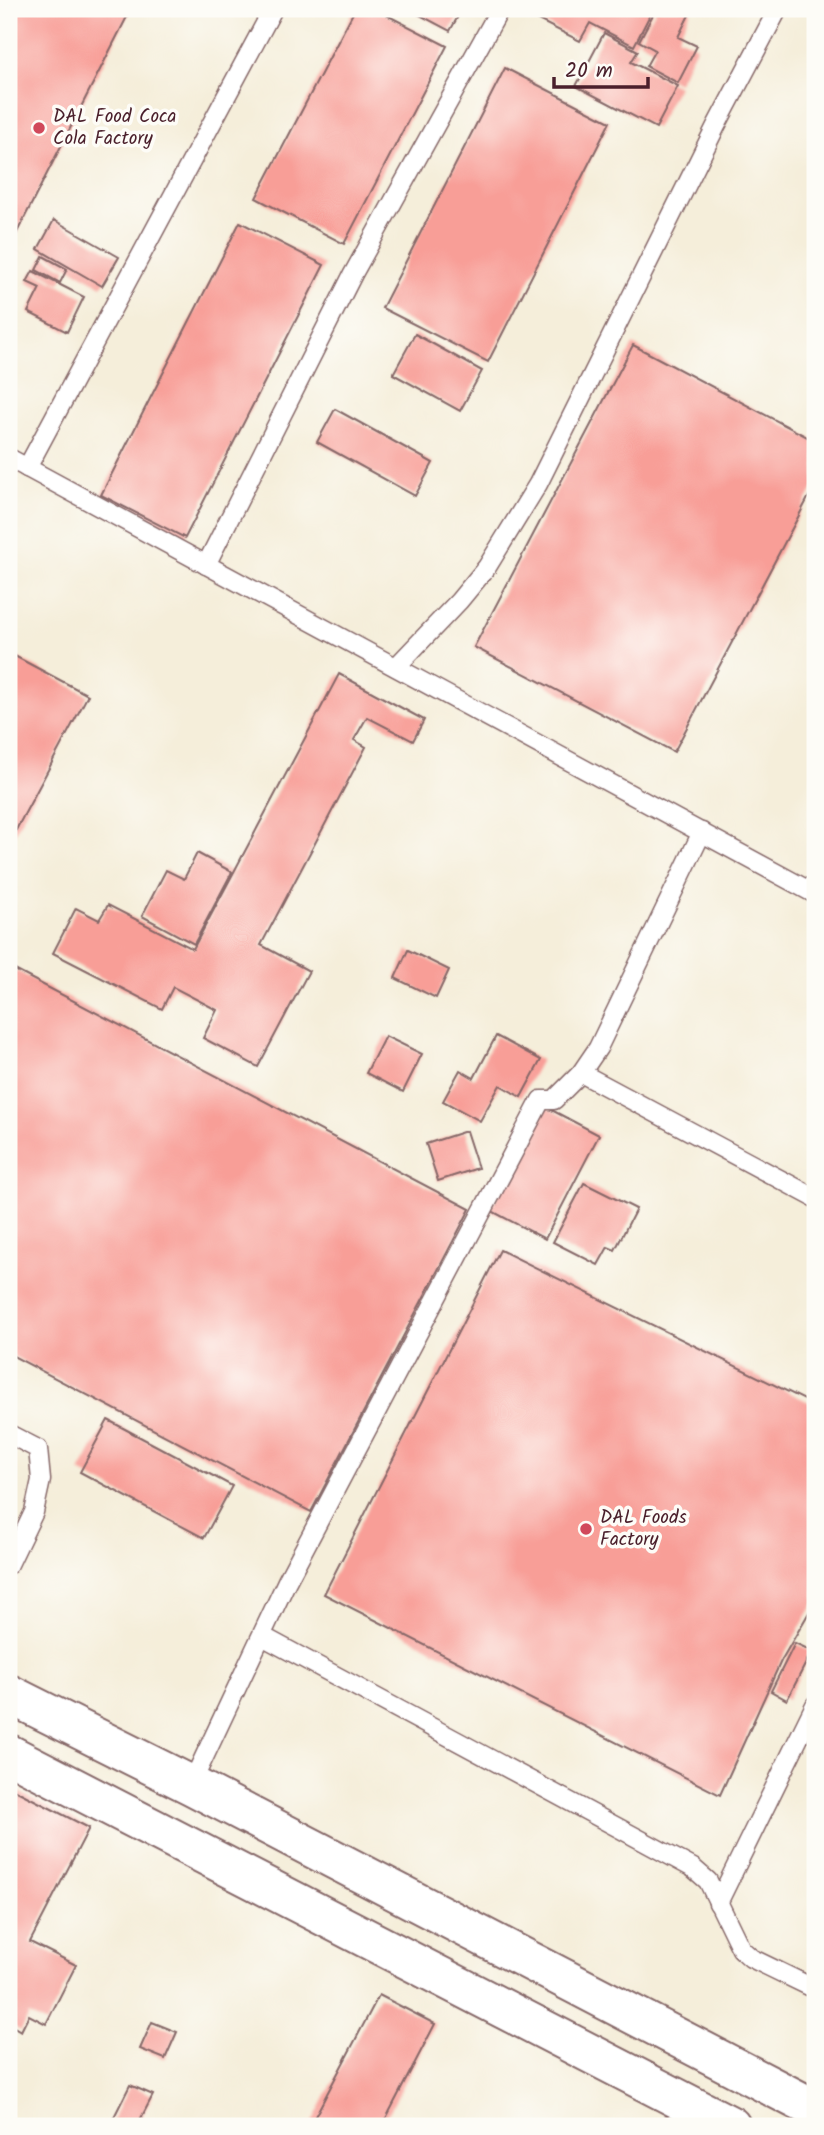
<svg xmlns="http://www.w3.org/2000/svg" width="824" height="2135" viewBox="0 0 824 2135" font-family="Kalam,sans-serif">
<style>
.building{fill:#f89e97}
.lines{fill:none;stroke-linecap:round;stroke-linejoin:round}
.lane-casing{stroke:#866768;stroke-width:21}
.primary-casing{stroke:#866768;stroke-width:42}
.lane{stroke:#fff;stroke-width:18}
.primary{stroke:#fff;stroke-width:38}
.poi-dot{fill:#d1495b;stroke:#fdfcf7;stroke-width:2.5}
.labels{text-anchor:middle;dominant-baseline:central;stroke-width:7;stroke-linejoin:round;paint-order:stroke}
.poi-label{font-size:19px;fill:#4a1f2b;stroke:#fdfcf7;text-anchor:start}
</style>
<rect width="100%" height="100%" fill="#fdfcf7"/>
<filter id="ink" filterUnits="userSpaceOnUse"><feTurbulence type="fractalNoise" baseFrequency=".0143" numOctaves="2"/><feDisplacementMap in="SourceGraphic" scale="14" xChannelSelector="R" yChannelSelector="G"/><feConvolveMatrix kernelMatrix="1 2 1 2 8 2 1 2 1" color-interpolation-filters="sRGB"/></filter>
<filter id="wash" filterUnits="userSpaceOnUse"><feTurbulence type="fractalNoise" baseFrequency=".00686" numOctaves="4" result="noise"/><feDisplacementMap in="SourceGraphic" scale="28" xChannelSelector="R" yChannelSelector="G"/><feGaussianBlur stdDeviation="1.57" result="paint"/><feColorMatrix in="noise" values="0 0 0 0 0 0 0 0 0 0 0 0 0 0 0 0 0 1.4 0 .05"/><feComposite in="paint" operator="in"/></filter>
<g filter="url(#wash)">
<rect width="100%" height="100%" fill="#f5eeda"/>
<g id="blocks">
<g class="building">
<polygon points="9,9 131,9 9,248"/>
<polygon points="355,9 375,9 447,46 344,244 256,198"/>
<polygon points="419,9 462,9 450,31 416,13"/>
<polygon points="528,9 653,9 634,46 590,23 580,41 526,14"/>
<polygon points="656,9 686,9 691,11 678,37 697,46 678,83 646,66 655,50 639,41"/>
<polygon points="604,33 638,51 631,62 678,86 656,128 576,86"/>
<polygon points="505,68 610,122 488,362 382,308"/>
<polygon points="54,220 119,257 102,286 38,249"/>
<polygon points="240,222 324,265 185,538 101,495"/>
<polygon points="43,256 67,269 60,283 36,270"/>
<polygon points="33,271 84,297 67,332 28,312 40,288 27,282"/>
<polygon points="415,334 482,371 460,411 393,374"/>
<polygon points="633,345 815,441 815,485 674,752 474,647"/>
<polygon points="335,409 433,463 415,496 317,442"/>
<polygon points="9,653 88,695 9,843"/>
<polygon points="339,674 424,720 413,741 367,717 354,740 366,747 261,945 309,971 258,1067 203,1038 217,1010 173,987 162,1009 53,953 76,908 99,920 108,905 193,949"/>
<polygon points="197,853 232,872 194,944 142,916 166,870 184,879"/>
<polygon points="408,950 449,970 436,998 395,978"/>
<polygon points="9,967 470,1209 311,1512 9,1354"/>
<polygon points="385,1036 422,1054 403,1092 366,1073"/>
<polygon points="496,1036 541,1060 521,1097 500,1085 480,1121 443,1101 460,1070 474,1078"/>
<polygon points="544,1106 599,1135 545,1239 490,1210"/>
<polygon points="466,1131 478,1168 438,1181 426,1144"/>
<polygon points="584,1183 636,1209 615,1250 608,1247 598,1265 553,1242"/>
<polygon points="500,1250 815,1405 815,1602 781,1661 720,1795 324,1594"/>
<polygon points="108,1420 232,1486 204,1538 80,1472"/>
<polygon points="795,1643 812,1651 787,1700 771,1691"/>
<polygon points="9,1787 89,1828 30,1942 76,1965 46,2024 29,2015 21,2031 9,2024"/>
<polygon points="379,1995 435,2024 382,2126 310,2126"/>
<polygon points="152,2022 177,2032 165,2059 140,2049"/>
<polygon points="130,2085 153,2095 137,2126 123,2126 112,2121"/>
</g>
</g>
</g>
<g filter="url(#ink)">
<use href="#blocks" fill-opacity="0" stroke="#866768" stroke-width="2"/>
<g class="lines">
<defs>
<g id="lane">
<polyline points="9,458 815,894"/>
<polyline points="27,468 273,9"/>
<polyline points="206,565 353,274 500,9"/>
<polyline points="396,667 459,601 487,567 538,484 716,126 778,9"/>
<polyline points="581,1073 815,1198"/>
<polyline points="9,1434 38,1449 41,1480 34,1512 9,1564"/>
<polyline points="262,1636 693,1868 708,1881 741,1949 751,1958 815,1989"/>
<polyline points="191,1785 287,1581 541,1100 554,1100 581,1073 598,1048 702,832"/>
<polyline points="718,1903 815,1705"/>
</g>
<g id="primary">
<polyline points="9,1694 191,1785 815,2109"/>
<polyline points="9,1754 731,2126"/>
</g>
</defs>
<use href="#lane" class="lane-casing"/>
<use href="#primary" class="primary-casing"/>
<use href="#lane" class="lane"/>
<use href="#primary" class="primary"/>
</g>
</g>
<g class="poi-dot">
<circle cx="39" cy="128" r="7"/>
<circle cx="586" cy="1529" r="7"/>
</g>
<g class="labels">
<g class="poi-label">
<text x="53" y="117">DAL Food Coca<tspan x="53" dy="22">Cola Factory</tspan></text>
<text x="600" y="1518">DAL Foods<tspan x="600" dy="22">Factory</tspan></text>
</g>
</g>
<rect width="824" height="2135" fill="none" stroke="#fdfcf7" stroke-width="35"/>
<path d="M554 77v10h94v-10" fill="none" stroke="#4a1f2b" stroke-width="3.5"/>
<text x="565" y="77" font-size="21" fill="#4a1f2b" stroke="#fdfcf7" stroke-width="5" paint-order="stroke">20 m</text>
</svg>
